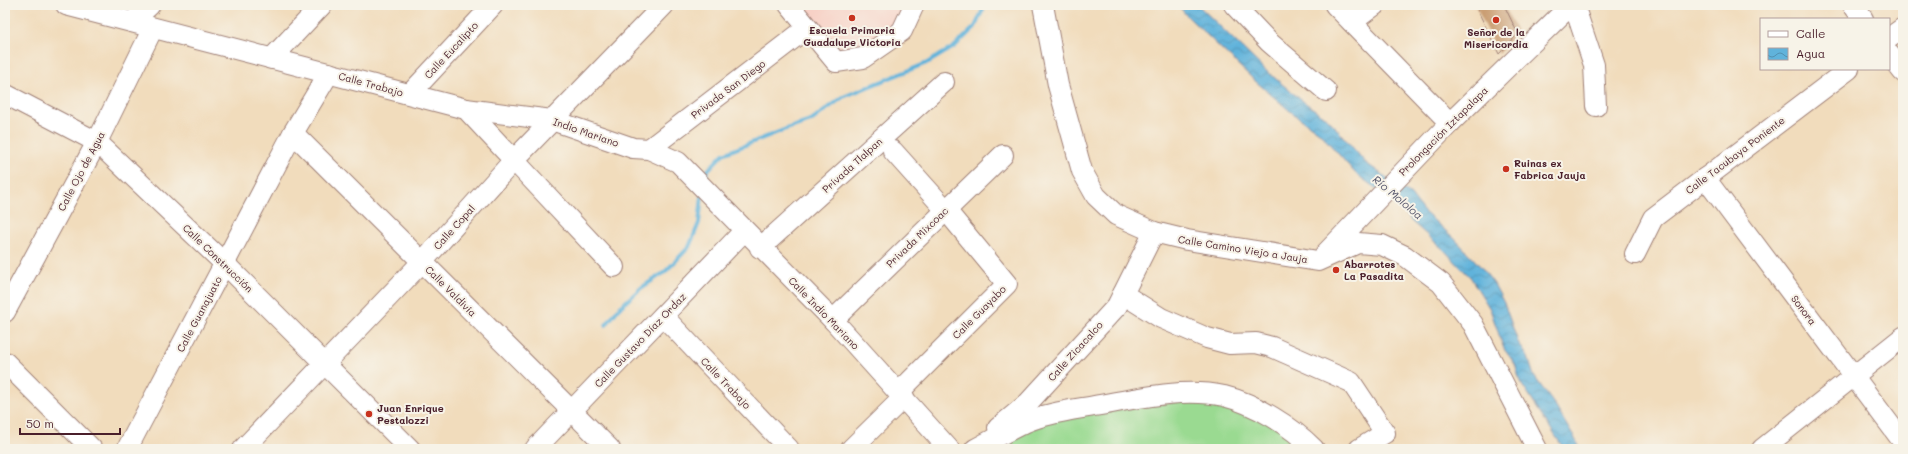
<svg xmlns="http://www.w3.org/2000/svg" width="1908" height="454" viewBox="0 0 1908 454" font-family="Mali,sans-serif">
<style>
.built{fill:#f7d1c6}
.pitch{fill:#9ada91;stroke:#727c5e}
.water{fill:url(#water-waves);stroke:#556983}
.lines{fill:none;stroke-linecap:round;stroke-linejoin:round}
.stream{stroke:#60b3db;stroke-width:4}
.building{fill:#c99c71}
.minor-casing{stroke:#9e7e74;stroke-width:22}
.minor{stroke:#fff;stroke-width:20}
.poi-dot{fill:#c8321e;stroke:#f7f3e8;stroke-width:1.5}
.labels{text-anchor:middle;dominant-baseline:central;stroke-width:4;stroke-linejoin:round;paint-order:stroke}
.poi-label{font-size:10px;font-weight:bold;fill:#4a1f2b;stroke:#f7f3e8;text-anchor:start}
.street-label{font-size:10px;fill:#4a1f2b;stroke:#f7f3e8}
.water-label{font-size:11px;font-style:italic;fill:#525369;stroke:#f7f3e8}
</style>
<defs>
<pattern id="water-waves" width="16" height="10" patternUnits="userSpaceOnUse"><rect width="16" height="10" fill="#60b3db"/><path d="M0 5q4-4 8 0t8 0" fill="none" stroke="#5191b2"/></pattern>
</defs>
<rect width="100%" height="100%" fill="#f7f3e8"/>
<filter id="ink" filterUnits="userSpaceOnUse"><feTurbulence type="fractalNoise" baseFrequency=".025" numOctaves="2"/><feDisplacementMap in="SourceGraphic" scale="8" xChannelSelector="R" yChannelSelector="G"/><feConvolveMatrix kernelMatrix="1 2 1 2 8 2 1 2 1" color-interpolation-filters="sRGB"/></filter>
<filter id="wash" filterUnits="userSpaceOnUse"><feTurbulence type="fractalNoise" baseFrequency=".012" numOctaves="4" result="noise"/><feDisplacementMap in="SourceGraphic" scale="16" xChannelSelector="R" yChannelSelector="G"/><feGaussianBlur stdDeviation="0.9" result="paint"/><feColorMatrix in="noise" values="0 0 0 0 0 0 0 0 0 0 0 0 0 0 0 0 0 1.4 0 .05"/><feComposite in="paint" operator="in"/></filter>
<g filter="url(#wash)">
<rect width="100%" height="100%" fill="#f1dcbc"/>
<polygon class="built" points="795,5 905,5 892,31 856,54 837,56"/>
<polygon class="pitch" points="1223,396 1314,449 976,449 1028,422"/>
<polygon class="water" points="1178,5 1198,5 1264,69 1300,99 1329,120 1366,163 1411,195 1423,211 1454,238 1482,268 1494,284 1504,303 1518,342 1528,357 1534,376 1554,404 1581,449 1564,449 1520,382 1515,364 1504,349 1490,309 1471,278 1443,249 1412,222 1400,206 1356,174 1319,132 1290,111 1254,80 1186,15"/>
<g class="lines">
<g class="stream">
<polyline points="704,181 708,170 723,154 786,129 811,121 843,97 927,63 954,47 975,27 985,5"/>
<polyline points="606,325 619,308 641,288 665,272 689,247 699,223 702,196"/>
</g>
</g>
<g id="blocks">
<polygon class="building" points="1475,5 1504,5 1518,34 1499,54"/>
</g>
</g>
<g filter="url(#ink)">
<use href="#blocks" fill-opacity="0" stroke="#9e7e74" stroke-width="1"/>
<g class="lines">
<defs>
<g id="minor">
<polyline points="66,5 466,109 614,267"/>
<polyline points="789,5 836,62 863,58 902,31 914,5"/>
<polyline points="1043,5 1058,85 1082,171 1096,196 1116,215 1154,232 1187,240 1318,261 1358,243 1382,245 1405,256 1441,283 1473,324 1537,449"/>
<polyline points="1234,5 1269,42 1326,91"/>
<polyline points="1335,5 1450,123"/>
<polyline points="1574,5 1594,65 1596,106"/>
<polyline points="1853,5 1863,19"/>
<polyline points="132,22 150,5"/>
<polyline points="1352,22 1375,5"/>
<polyline points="1889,38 1903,28"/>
<polyline points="1889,54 1903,72"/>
<polyline points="271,59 322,5"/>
<polyline points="5,94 97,142 225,264 410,449"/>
<polyline points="410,94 493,5"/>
<polyline points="466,109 552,120 633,148 649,149 678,162 833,320 949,449"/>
<polyline points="293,133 610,449"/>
<polyline points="649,149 807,28"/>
<polyline points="893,151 945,209 1007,284 899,392"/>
<polyline points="1705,178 1903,442"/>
<polyline points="760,248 944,82"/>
<polyline points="1325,254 1450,123 1571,5"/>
<polyline points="1635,254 1653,218 1849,69"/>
<polyline points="1123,294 1161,318 1207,338 1230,344 1256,343 1272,347 1351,382 1385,433 1359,449"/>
<polyline points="5,312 97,142 153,28"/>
<polyline points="663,316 789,449"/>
<polyline points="833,320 1003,155"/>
<polyline points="5,362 92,449"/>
<polyline points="998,428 1027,404 1117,306 1154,232"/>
<polyline points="127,449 293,133 329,73"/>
<polyline points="243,449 422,262 514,160 664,5"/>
<polyline points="535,449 744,231"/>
<polyline points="851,449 904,397"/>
<path d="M 975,449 C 992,440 1009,430 1026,422 C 1047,413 1072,410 1094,406 C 1135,399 1182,387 1224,396 C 1256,404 1291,426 1314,449"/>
<polyline points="1762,449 1903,337"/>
</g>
</defs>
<use href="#minor" class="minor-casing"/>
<use href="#minor" class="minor"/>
</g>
</g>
<g class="poi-dot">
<circle cx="852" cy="18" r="4"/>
<circle cx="1496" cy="20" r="4"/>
<circle cx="1506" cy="169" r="4"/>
<circle cx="1336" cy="270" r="4"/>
<circle cx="369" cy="414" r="4"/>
</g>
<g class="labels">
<g class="poi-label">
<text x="852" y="30" text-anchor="middle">Escuela Primaria<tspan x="852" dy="12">Guadalupe Victoria</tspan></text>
<text x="1496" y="32" text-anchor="middle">Señor de la<tspan x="1496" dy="12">Misericordia</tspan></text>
<text x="1514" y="163">Ruinas ex<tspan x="1514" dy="12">Fabrica Jauja</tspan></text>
<text x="1344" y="264">Abarrotes<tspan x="1344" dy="12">La Pasadita</tspan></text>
<text x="377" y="408">Juan Enrique<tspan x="377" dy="12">Pestalozzi</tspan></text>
</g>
<g class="street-label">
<text transform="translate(451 50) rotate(-47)">Calle Eucalipto</text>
<text transform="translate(371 84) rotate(15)">Calle Trabajo</text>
<text transform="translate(728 89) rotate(-37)">Privada San Diego</text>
<text transform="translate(1443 131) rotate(-45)">Prolongación Iztapalapa</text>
<text transform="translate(586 132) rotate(19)">Indio Mariano</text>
<text transform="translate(1735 155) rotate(-37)">Calle Tacubaya Poniente</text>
<text transform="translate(852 165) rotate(-42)">Privada Tlalpan</text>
<text transform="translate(81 171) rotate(-62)">Calle Ojo de Agua</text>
<text transform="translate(454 227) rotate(-48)">Calle Copal</text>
<text transform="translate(917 237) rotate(-44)">Privada Mixcoac</text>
<text transform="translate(1243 249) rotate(9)">Calle Camino Viejo a Jauja</text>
<text transform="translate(218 258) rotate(44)">Calle Construcción</text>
<text transform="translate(451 291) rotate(45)">Calle Valdivia</text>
<text transform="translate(1804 310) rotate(53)">Sonora</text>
<text transform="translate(979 312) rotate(-45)">Calle Guayabo</text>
<text transform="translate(824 313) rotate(46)">Calle Indio Mariano</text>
<text transform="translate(199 314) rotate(-62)">Calle Guanajuato</text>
<text transform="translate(640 340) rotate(-46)">Calle Gustavo Díaz Ordaz</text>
<text transform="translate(1075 351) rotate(-48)">Calle Zicacalco</text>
<text transform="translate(726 383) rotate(46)">Calle Trabajo</text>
</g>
<g class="water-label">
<text transform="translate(1398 197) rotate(40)">Río Mololoa</text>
</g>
</g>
<rect width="1908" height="454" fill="none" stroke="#f7f3e8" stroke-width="20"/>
<rect x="1760" y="18" width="130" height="52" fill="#f7f3e8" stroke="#b29e9c"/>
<rect x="1768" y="31" width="20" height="6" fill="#ffffff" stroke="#b29e9c"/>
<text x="1796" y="38" font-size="12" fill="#4a1f2b">Calle</text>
<rect x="1768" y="48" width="20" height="12" fill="url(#water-waves)" stroke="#b29e9c"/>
<text x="1796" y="58" font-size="12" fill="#4a1f2b">Agua</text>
<path d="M20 428v6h100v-6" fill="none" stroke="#4a1f2b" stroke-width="2"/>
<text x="26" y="428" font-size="12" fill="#4a1f2b" stroke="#f7f3e8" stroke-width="3" paint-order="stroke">50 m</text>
</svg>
